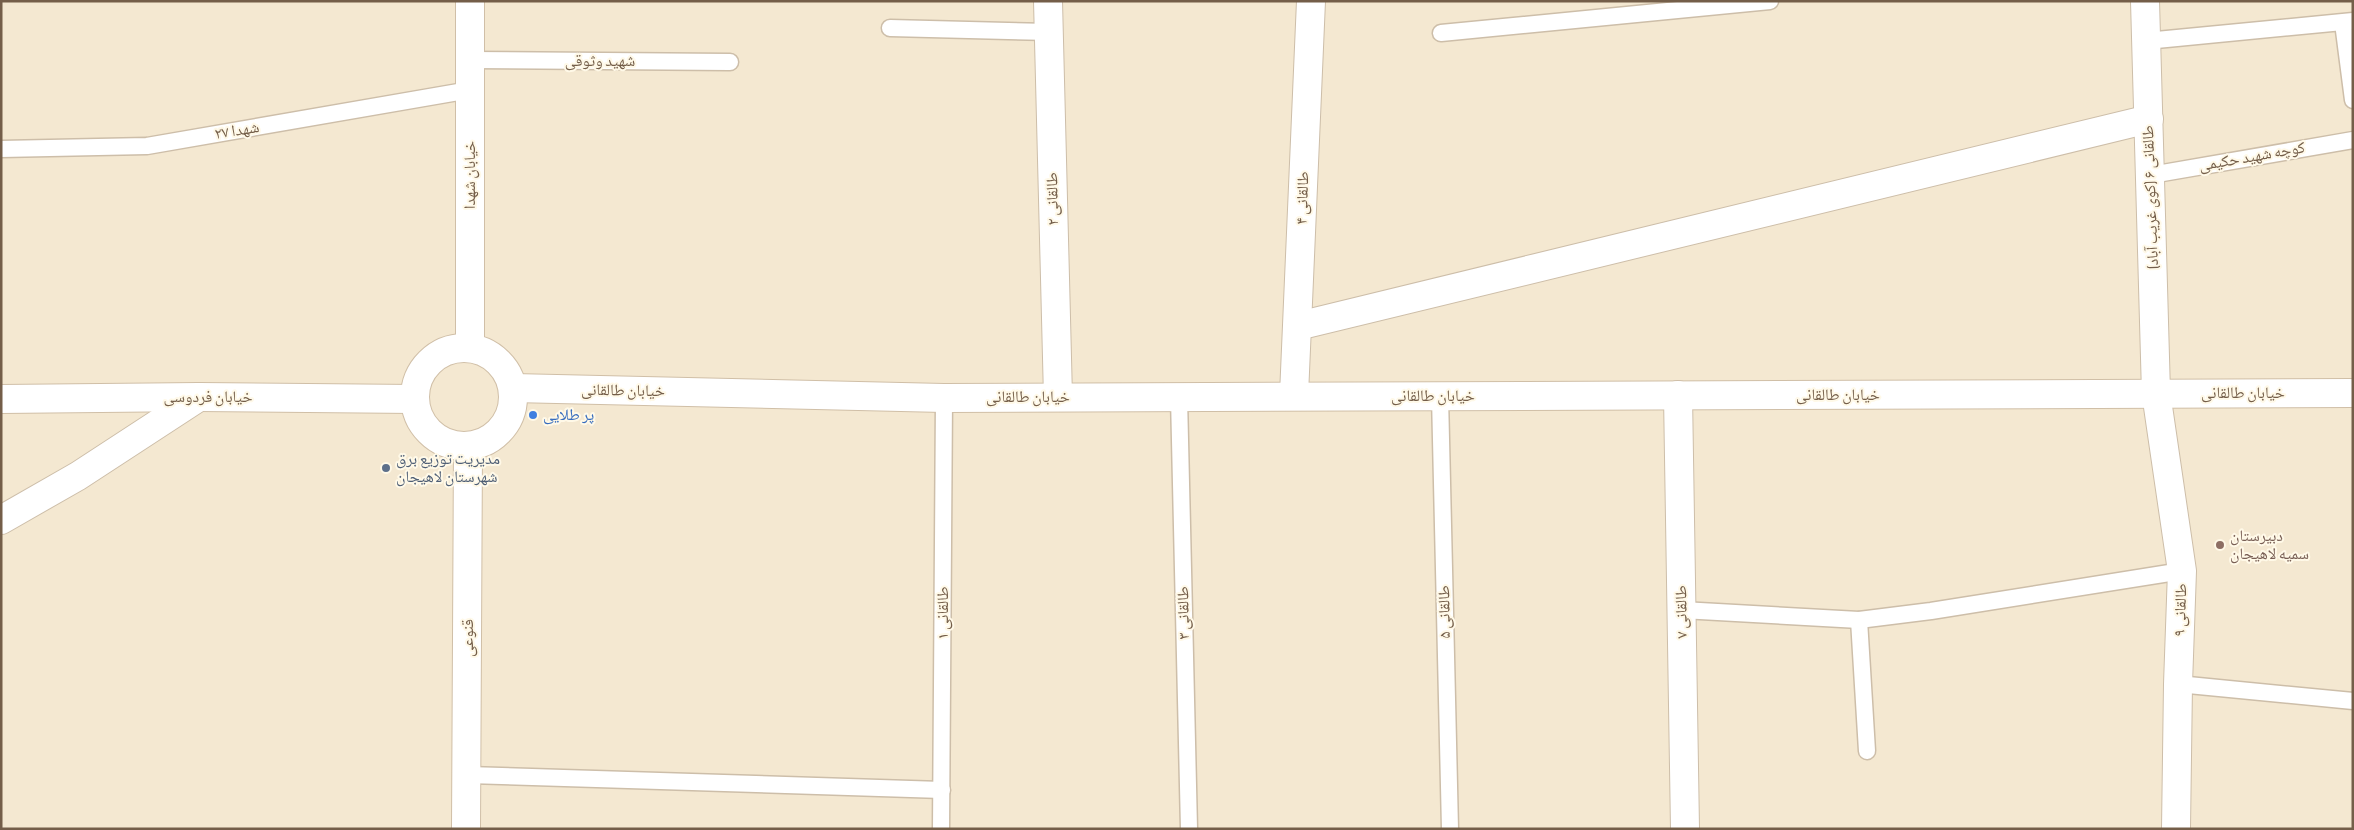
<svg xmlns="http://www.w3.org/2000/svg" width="2354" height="830" viewBox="0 0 2354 830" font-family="'Sofia Sans Condensed','Noto Naskh Arabic',sans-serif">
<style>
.residential{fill:#f4e8d1}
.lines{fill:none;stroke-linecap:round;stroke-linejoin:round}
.lane-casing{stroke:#cdbea9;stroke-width:19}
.street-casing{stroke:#cdbea9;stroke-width:30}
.secondary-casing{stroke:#d0bfa7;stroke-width:30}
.lane{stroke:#fff;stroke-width:16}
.street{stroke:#fff;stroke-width:28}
.secondary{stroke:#fff;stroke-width:28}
.shop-dot{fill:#3f7fe0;stroke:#fff9e8;stroke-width:2}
.service-dot{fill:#5c6f8a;stroke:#fff9e8;stroke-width:2}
.education-dot{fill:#8d6e63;stroke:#fff9e8;stroke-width:2}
.labels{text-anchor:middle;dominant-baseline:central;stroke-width:4;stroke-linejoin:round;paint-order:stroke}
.street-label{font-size:16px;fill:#745e49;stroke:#fff9e8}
.shop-label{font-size:16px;fill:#366cbe;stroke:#fff9e8;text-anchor:start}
.service-label{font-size:16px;fill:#4e5e75;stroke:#fff9e8;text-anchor:start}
.education-label{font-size:16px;fill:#785e54;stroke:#fff9e8;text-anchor:start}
</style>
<rect width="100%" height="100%" fill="#fcf5e2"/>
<rect class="residential" x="1" y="1" width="2352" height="828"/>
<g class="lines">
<defs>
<g id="lane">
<polyline points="2343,23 2353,100"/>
<polyline points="890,28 1050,32"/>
<polyline points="1441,33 1770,1"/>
<polyline points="2146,41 2353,21"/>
<polyline points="470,60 730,62"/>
<polyline points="1,149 147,146 470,90"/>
<polyline points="2151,175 2353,140"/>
<polyline points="1440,396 1450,829"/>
<polyline points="1179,397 1189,829"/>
<polyline points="1682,610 1859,620 1931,611 2182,571"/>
<polyline points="1859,620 1867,751"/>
<polyline points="2178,684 2353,701"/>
<polyline points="468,775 942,790"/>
<polyline points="941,829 944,398"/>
</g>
<g id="street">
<polyline points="1048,1 1058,397"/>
<polyline points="2145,1 2156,393 2182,571 2178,684 2176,829"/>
<polyline points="1298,326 2149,119"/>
<polyline points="1294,395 1311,1"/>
<polyline points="1678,395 1685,829"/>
<polyline points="1,520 78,476 199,397"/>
</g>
<g id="secondary">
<polyline points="470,1 470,348"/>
<circle cx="464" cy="397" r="49"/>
<polyline points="513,388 944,398 2353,393"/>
<polyline points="1,399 199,397 415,399"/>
<polyline points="466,829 468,447"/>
</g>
</defs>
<use href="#lane" class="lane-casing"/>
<use href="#street" class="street-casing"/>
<use href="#secondary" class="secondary-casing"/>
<use href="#lane" class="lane"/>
<use href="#street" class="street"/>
<use href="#secondary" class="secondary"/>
</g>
<circle class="shop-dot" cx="533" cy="415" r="5"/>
<circle class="service-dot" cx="386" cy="468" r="5"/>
<circle class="education-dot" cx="2220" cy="545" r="5"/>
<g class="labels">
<g class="street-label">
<text x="600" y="61">شهید وثوقی</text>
<text transform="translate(237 131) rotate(-9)">۲۷ شهدا</text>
<text transform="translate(2252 157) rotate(-10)">کوچه شهید حکیمی</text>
<text transform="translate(470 175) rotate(-90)">خیابان شهدا</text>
<text transform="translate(2151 197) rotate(-92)">طالقانی ۶ (کوی غریب آباد)</text>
<text transform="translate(1303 198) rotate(-88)">طالقانی ۴</text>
<text transform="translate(1053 199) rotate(-91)">طالقانی ۲</text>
<text transform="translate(623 391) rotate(1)">خیابان طالقانی</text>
<text x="2243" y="393">خیابان طالقانی</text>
<text x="1838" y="395">خیابان طالقانی</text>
<text x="1433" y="396">خیابان طالقانی</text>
<text x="208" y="397">خیابان فردوسی</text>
<text x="1028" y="397">خیابان طالقانی</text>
<text transform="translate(2181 610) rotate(-88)">طالقانی ۹</text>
<text transform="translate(1445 612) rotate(-91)">طالقانی ۵</text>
<text transform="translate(1682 612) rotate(-91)">طالقانی ۷</text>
<text transform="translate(943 613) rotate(-90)">طالقانی ۱</text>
<text transform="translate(1184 613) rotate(-91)">طالقانی ۳</text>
<text transform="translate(468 638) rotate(-90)">قنوعی</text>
</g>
<g class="shop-label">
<text x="543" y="415">پر طلایی</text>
</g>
<g class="service-label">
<text x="396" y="459">مدیریت توزیع برق<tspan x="396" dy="18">شهرستان لاهیجان</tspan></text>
</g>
<g class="education-label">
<text x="2230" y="536">دبیرستان<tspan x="2230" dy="18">سمیه لاهیجان</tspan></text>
</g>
</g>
<rect width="2354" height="830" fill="none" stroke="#745e49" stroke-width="5"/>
</svg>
